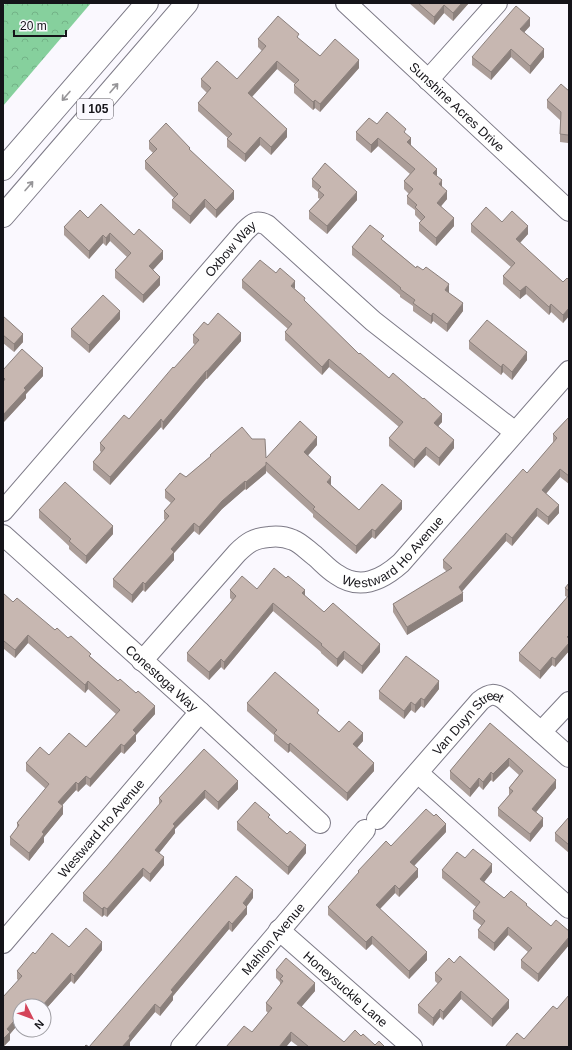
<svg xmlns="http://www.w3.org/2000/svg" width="572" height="1050" viewBox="0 0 572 1050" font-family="Helvetica,sans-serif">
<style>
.forest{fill:url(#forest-crowns)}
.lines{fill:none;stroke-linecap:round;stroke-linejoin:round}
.minor-casing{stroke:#7d7a87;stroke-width:22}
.motorway-casing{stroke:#7d7a87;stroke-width:24}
.minor{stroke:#fff;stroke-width:20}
.motorway{stroke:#fff;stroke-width:22}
.wall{fill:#ab9d98}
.shaded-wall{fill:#8b807c}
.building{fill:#c7b7b1;stroke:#8b807c}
.oneway{stroke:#969598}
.labels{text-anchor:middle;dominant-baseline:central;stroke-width:4;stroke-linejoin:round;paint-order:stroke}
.shield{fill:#faf8fe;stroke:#5a585e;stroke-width:1}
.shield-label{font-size:12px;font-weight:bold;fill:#151419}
.street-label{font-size:13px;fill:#151419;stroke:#faf8fe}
</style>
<defs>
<pattern id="forest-crowns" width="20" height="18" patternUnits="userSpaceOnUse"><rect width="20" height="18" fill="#86d09d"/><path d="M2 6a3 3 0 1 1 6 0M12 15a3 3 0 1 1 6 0" fill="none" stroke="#73b287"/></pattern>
</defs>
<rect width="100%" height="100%" fill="#faf8fe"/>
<polygon class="forest" points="6,3 91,3 3,106 3,6"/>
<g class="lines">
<defs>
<g id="minor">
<path id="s1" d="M 346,3 L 569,211"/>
<polyline points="428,80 497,3"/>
<path id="s2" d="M 3,511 L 245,231 C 253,223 256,220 267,225 L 373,321 L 515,432"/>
<path id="s3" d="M 3,535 L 200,712 L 320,823"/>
<path id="s4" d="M 142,661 L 237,553 C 247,543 254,538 269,537 C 277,536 286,537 293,540 C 301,543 308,551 315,556 C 322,562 328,569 336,574 C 360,591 382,580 401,563 L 569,371"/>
<polyline points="541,732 569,702"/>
<polyline points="418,773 569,908"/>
<path id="s5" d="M 377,819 L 480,701 C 490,693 495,693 505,700 L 569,757"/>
<path id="s6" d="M 279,930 L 412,1047"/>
<path id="s7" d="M 3,943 L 200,712"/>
<path id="s8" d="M 181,1047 L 365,830"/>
</g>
<g id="motorway">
<polyline points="3,169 147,3"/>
<polyline points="3,216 187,3"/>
</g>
</defs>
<use href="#minor" class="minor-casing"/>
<use href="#motorway" class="motorway-casing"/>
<use href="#minor" class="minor"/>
<use href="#motorway" class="motorway"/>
</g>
<g class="wall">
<polygon points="409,3 469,3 453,21 444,13 434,25"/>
<polygon points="530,26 524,32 544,57 530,74 511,57 491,80 472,65 472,57"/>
<polygon points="258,39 299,39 320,56 359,68 320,112 315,108 313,110 294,93 294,85 295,84 277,69 252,97 287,137 271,155 260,145 245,162 227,147 227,139 228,138 198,111 198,103 207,93 201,87 201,79 237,79 262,51 258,47"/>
<polygon points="569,91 569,144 568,143 560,142 560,120 547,108 547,100"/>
<polygon points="377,124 406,134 411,145 437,176 447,199 441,206 454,226 436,246 419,231 419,223 421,221 415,215 415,210 407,204 407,196 409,194 404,189 404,181 410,174 378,146 371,153 356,140 356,132"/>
<polygon points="149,141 190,150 234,199 216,218 205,207 190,224 172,208 172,200 174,198 145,169 145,161 153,153 149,149"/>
<polygon points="312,179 357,200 327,234 309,219 309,211 320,199 318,198 318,192 312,187"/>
<polygon points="88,218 134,235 163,259 153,270 160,285 143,303 115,278 115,270 127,257 110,241 106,246 103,243 89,259 64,235 64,227"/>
<polygon points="502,222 528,234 520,243 563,282 569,280 569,316 563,323 551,312 549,315 526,294 520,299 503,284 503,276 511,267 471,232 471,224"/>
<polygon points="384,241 416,268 449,292 449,293 463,311 447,332 433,321 431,324 413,311 413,306 400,297 400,295 352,255 352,247"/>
<polygon points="242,280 295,289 305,302 359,354 442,422 438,426 454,448 439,466 426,455 414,468 389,446 389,438 399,427 329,367 322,375 285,340 285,332 288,329 242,288"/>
<polygon points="3,316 23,342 14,352 3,343"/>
<polygon points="120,319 89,353 71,337 71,329"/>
<polygon points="208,325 241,341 207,379 206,379 163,430 161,427 110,485 93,470 93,462 101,452 100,451 100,443 129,419 195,345 193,343 193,335"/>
<polygon points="469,341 527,360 512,380 503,372 501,375 469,349"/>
<polygon points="3,370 43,376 26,394 26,398 3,423"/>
<polygon points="569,417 569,484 560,477 546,494 559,513 548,525 537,516 512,546 506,541 462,591 463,601 407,635 393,612 393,604 447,572 443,568 443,560 527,473 553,443 553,434"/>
<polygon points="317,445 308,455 331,485 359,510 402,509 375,539 372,537 356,554 313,517 313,514 266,471 266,473 246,490 245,489 222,509 199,535 194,531 174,553 174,560 145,592 143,590 132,603 113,587 113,579 165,520 164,519 164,511 171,503 165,498 165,490 186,477 210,457 210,455 266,458"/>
<polygon points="39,510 113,534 86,564 69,549 69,546 39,518"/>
<polygon points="569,583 569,651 555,667 552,665 540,679 519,661 519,653 567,597 565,596 565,588"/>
<polygon points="257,589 305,596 324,612 380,652 362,674 344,659 337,667 321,653 321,652 273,611 224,670 221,667 209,680 187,661 187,653 232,600 230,598 230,590"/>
<polygon points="3,593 13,602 55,630 91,657 155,714 136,735 136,741 124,754 121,752 90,787 86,784 78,792 76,790 62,805 63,814 44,837 44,842 29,861 10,845 10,837 17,828 17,823 46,789 26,771 26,763 49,755 86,747 116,714 88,689 85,693 28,643 15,658 4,649 3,652"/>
<polygon points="439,689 424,708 421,706 415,713 411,710 404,719 379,699 379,691"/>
<polygon points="247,703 319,715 339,732 363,741 357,748 374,771 347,801 290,751 288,753 274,741 274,735 247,711"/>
<polygon points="490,723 556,788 536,812 543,826 530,842 498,816 498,808 509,795 509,788 519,775 509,766 493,782 491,780 483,790 479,786 470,797 450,779 450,771"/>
<polygon points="204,749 238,789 218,810 205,798 175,829 175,833 159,853 164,865 150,882 143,876 107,917 104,915 102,917 83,901 83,893 107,866 159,805 159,798"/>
<polygon points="569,817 569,853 555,841 555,833"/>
<polygon points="270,818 306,853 288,875 237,830 237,822"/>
<polygon points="446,832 414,866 418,877 399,897 395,893 380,909 427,960 409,979 372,944 366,950 328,915 328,907 358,874 358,871 391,846"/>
<polygon points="465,858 492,872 484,882 504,898 527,906 551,926 569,931 569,945 538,982 521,968 521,960 528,952 508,935 494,951 478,938 478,930 482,926 473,919 473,911 476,907 442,878 442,870"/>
<polygon points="253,898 247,906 247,914 232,932 229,929 173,996 173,1000 160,1016 155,1012 130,1042 130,1046 89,1047"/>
<polygon points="69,947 102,950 74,984 71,981 44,1011 44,1006 20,1006 20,1022 10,1034 10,1040 3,1047 18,980 17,979 17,971 35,954"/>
<polygon points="276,970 315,991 301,1007 344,1042 361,1036 375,1045 385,1047 299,1047 291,1041 286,1047 226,1047 252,1032 268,1013 266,1011 266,1003 280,985 280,982 276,978"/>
<polygon points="435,973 509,1008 492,1027 461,999 443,1020 440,1017 433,1026 418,1013 418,1005 438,984 435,981"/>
</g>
<g class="shaded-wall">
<polygon points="462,3 469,3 453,21 453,13"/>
<polygon points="444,5 444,13 434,25 434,17"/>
<polygon points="530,18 530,26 520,37 520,29"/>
<polygon points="511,49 511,57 491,80 491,72"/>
<polygon points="544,49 544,57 530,74 530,66"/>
<polygon points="359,60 359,68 320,112 320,104"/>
<polygon points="277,61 277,69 248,101 248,93"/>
<polygon points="315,100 315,108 313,110 313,102"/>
<polygon points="287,129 287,137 271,155 271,147"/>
<polygon points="260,137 260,145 245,162 245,154"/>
<polygon points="378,138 378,146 371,153 371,145"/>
<polygon points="411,138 411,146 407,142"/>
<polygon points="437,169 437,177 433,173"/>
<polygon points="442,180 442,188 439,184"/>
<polygon points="234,191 234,199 216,218 216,210"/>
<polygon points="447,191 447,199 437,211 437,203"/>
<polygon points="357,192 357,200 327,234 327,226"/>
<polygon points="205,199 205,207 190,224 190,216"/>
<polygon points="454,218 454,226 436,246 436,238"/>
<polygon points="528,226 528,234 516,247 516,239"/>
<polygon points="110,233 110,241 106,246 106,238"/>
<polygon points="103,235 103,243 89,259 89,251"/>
<polygon points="163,251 163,259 149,274 149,266"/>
<polygon points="160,277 160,285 143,303 143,295"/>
<polygon points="295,281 295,289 291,286"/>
<polygon points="449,284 449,292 445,298 445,290"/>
<polygon points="526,286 526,294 520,299 520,291"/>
<polygon points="463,303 463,311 447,332 447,324"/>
<polygon points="551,304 551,312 549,315 549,307"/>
<polygon points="569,308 569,316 563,323 563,315"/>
<polygon points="120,311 120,319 89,353 89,345"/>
<polygon points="433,313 433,321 431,324 431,316"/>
<polygon points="241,333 241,341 207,379 207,371"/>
<polygon points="23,334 23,342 14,352 14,344"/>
<polygon points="527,352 527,360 512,380 512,372"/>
<polygon points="329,359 329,367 322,375 322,367"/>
<polygon points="503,364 503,372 501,375 501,367"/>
<polygon points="43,368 43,376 26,394 26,398 3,423 3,415 24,388"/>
<polygon points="206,371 206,379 163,430 163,422"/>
<polygon points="442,414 442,422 434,431 434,423"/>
<polygon points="161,419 161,427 110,485 110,477"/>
<polygon points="317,437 317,445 304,460 304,452"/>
<polygon points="454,440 454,448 439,466 439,458"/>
<polygon points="426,447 426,455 414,468 414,460"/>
<polygon points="266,465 266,473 246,490 246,482"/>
<polygon points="560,469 560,477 542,498 542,490"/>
<polygon points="331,477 331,485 327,490 327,482"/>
<polygon points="245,481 245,489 222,509 199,535 199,527 222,501"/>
<polygon points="402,501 402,509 375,539 375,531"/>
<polygon points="559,505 559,513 548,525 548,517"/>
<polygon points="537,508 537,516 512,546 512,538"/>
<polygon points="194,523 194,531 174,553 174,560 145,592 145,584 171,549"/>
<polygon points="113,526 113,534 86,564 86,556"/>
<polygon points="372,529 372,537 356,554 356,546"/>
<polygon points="506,533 506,541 459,595 459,587"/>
<polygon points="143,582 143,590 132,603 132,595"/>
<polygon points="305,590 305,598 302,593"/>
<polygon points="463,593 463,601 407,635 407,627"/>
<polygon points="273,603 273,611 224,670 224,662"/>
<polygon points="28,635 28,643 15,658 15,650"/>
<polygon points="4,641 4,649 3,652 3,644"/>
<polygon points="569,643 569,651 555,667 555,659"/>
<polygon points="380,644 380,652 362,674 362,666"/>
<polygon points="344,651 344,659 337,667 337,659"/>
<polygon points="552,657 552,665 540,679 540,671"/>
<polygon points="221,659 221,667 209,680 209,672"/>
<polygon points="88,681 88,689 85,693 85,685"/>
<polygon points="439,681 439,689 424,708 424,700"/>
<polygon points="421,698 421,706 415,713 415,705"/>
<polygon points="411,702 411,710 404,719 404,711"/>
<polygon points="155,706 155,714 136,735 136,741 124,754 124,746 133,730"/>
<polygon points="363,733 363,741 353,752 353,744"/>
<polygon points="290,743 290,751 288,753 288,745"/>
<polygon points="121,744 121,752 90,787 90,779"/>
<polygon points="509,758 509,766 493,782 493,774"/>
<polygon points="374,763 374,771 347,801 347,793"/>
<polygon points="491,772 491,780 483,790 483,782"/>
<polygon points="86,776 86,784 78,792 78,784"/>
<polygon points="479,778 479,786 470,797 470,789"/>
<polygon points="556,780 556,788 532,817 532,809"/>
<polygon points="238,781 238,789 218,810 218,802"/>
<polygon points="76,782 76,790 58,810 58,802"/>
<polygon points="205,790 205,798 175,829 175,833 155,858 155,850 173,824"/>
<polygon points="63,806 63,814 44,837 44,842 29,861 29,853 42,832"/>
<polygon points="543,818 543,826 530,842 530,834"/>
<polygon points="446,824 446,832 410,870 410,862"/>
<polygon points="306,845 306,853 288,875 288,867"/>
<polygon points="164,857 164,865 150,882 150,874"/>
<polygon points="492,864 492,872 480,887 480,879"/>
<polygon points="143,868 143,876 107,917 107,909"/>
<polygon points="418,869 418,877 399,897 399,889"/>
<polygon points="395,885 395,893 376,913 376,905"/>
<polygon points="253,890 253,898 243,911 243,903"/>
<polygon points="104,907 104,915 102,917 102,909"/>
<polygon points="247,907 247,914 232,932 232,924"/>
<polygon points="229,921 229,929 173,996 173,1000 160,1016 160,1008 171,990"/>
<polygon points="508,927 508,935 494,951 494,943"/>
<polygon points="372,936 372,944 366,950 366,942"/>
<polygon points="569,937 569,945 538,982 538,974"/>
<polygon points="102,942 102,950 74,984 74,976"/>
<polygon points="427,952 427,960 409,979 409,971"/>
<polygon points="71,973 71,981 44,1011 44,1006 42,1006"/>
<polygon points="315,983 315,991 297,1012 297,1003"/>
<polygon points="461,991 461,999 443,1020 443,1012"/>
<polygon points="509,1000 509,1008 492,1027 492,1019"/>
<polygon points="32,1001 32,1006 27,1006"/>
<polygon points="155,1004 155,1012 130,1042 130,1046 129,1047 122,1047 129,1036"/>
<polygon points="440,1009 440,1017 433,1026 433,1018"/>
<polygon points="20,1014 20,1022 10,1034 10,1040 3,1047 3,1039 7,1029"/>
<polygon points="291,1032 291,1041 286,1047 279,1047"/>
</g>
<g class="building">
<polygon points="418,3 462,3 453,13 444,5 434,17"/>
<polygon points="516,6 530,18 520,29 544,49 530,66 511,49 491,72 472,57"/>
<polygon points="278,16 299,34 297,37 320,56 335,39 359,60 320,104 315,100 313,102 294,85 299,80 277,61 248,93 287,129 271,147 260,137 245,154 227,139 232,134 198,103 211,88 201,79 217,61 237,79 266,46 258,39"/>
<polygon points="561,84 569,91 569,136 568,135 560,134 561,112 547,100"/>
<polygon points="387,112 406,129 404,132 411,138 407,142 437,169 433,173 442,180 439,184 447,191 437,203 454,218 436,238 419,223 425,217 415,207 417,205 407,196 413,189 404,181 415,169 378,138 371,145 356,132 369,118 377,124"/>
<polygon points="166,123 190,148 189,149 234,191 216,210 205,199 190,216 172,200 178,194 145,161 157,149 149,141"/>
<polygon points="325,163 357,192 327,226 309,211 324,195 318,190 321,187 312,179"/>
<polygon points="101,204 134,235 139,229 163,251 149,266 160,277 143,295 115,270 131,253 110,233 106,238 103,235 89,251 64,227 80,210 88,218"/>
<polygon points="486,207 502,222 512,211 528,226 516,239 563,282 567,278 569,280 569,308 563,315 551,304 549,307 526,286 520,291 503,276 515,263 471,224"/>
<polygon points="370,225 384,236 381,239 416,268 417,266 423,270 426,267 449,284 445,290 463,303 447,324 433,313 431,316 413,303 415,300 400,289 401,288 352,247"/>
<polygon points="260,260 276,273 280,268 295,281 291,286 305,298 304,300 359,354 360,353 389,378 393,373 423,399 424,398 442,414 434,423 454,440 439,458 426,447 414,460 389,438 403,422 329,359 322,367 285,332 292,324 242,280"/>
<polygon points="103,295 120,311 89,345 71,329"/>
<polygon points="218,313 241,333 207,371 206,371 163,422 161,419 110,477 93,462 105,448 100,443 124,415 129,419 173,367 174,368 199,340 193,335 204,322 208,325"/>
<polygon points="3,316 23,334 14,344 3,335"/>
<polygon points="487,320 527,352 512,372 503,364 501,367 469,341"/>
<polygon points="22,349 43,368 24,388 26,390 3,415 3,382 5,379 3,377 3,370"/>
<polygon points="569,417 569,476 560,469 542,490 559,505 548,517 537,508 512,538 506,533 459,587 463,593 407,627 393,604 452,568 443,560 523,469 527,473 557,438 553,434"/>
<polygon points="300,421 317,437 304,452 331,477 327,482 359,510 382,484 402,501 375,531 372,529 356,546 313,509 315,507 266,462 266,465 246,482 245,481 222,501 199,527 194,523 171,549 174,552 145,584 143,582 132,595 113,579 169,516 164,511 175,499 165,490 180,473 186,477 211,456 210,455 242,427 252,439 265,439 266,458"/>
<polygon points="65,482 113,526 86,556 69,541 71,539 39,510"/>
<polygon points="274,568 286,578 288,576 305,590 302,593 324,612 333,603 380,644 362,666 344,651 337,659 321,645 322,644 273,603 224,662 221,659 209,672 187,653 236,596 230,590 242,576 257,589"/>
<polygon points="569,583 569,591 565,588"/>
<polygon points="3,593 13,602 17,598 55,630 57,628 68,638 71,636 91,654 89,656 118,681 120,679 136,693 138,691 155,706 133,730 136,733 124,746 121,744 90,779 86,776 78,784 76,782 58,802 63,806 42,832 44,834 29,853 10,837 19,825 17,823 49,784 26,763 40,747 49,755 69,733 86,747 120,710 88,681 85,685 28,635 15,650 4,641 3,644"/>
<polygon points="569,595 569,635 567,637 569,638 569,643 555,659 552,657 540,671 519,653"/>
<polygon points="406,656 439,681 424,700 421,698 415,705 411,702 404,711 379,691"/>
<polygon points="275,672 319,710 317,713 339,732 349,721 363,733 353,744 374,763 347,793 290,743 288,745 274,733 277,730 247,703"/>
<polygon points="490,723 556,780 532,809 543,818 530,834 498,808 513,791 509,788 523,771 509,758 493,774 491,772 483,782 479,778 470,789 450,771"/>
<polygon points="204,749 238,781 218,802 205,790 173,824 175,826 155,850 164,857 150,874 143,868 107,909 104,907 102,909 83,893 107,866 162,801 159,798"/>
<polygon points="255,802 270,815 268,817 287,834 290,831 306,845 288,867 237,822"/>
<polygon points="426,809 434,816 436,814 446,824 410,862 418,869 399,889 395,885 376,905 427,952 409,971 372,936 366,942 328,907 359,872 358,871 386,841 391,846"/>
<polygon points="569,817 569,845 555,833"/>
<polygon points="473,849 492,864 480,879 504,898 511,891 527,904 526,905 551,926 556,920 569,931 569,937 538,974 521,960 532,948 508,927 494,943 478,930 485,921 473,911 480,902 442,870 457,852 465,858"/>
<polygon points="236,876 253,890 243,903 247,907 232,924 229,921 171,990 173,992 160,1008 155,1004 129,1036 130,1038 122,1047 84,1047 86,1045 89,1047"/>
<polygon points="86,928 102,942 74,976 71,973 42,1006 38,1006 32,1001 27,1006 20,1006 20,1014 7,1029 10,1032 3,1039 3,997 22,976 17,971 33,952 35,954 52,933 69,947"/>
<polygon points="460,956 509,1000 492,1019 461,991 443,1012 440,1009 433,1018 418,1005 442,979 435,973 449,958 454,963"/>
<polygon points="286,958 315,983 297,1003 344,1042 355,1030 361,1036 363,1034 375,1045 379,1041 385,1047 309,1047 291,1032 279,1047 226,1047 244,1026 252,1032 272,1008 266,1003 283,981 280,979 283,976 276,970"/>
<polygon points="569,995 569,1047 505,1047 517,1033 524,1039 553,1006 557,1009"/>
</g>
<defs><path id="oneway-shaft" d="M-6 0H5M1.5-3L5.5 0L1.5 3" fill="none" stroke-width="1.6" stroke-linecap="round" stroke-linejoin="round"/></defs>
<g class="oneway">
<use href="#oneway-shaft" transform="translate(114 88) rotate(-49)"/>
<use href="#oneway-shaft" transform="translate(66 96) rotate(131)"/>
<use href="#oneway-shaft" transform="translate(29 186) rotate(-49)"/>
</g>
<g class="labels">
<rect class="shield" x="77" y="99" width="36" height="20" rx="3"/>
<g class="shield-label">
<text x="95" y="109">I 105</text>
</g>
<g class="street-label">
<text stroke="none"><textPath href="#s1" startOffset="152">Sunshine Acres Drive</textPath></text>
<text stroke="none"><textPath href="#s2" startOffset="347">Oxbow Way</textPath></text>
<text stroke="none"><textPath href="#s4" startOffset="330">Westward Ho Avenue</textPath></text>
<text stroke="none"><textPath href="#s3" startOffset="214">Conestoga Way</textPath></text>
<text stroke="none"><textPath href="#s5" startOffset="135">Van Duyn Street</textPath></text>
<text stroke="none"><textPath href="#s7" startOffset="151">Westward Ho Avenue</textPath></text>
<text stroke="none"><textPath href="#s8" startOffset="142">Mahlon Avenue</textPath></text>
<text stroke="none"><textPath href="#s6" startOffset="89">Honeysuckle Lane</textPath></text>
</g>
</g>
<rect width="572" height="1050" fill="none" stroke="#151419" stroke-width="8"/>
<g transform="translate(32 1018) rotate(132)"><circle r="19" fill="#faf8fe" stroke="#9e9da2"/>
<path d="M0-3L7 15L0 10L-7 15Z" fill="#d4445a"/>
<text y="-6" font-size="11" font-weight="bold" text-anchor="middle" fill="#151419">N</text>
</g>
<path d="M14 30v6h52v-6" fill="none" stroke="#151419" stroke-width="2"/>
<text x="20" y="30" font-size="12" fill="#151419" stroke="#faf8fe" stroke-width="3" paint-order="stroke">20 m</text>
</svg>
